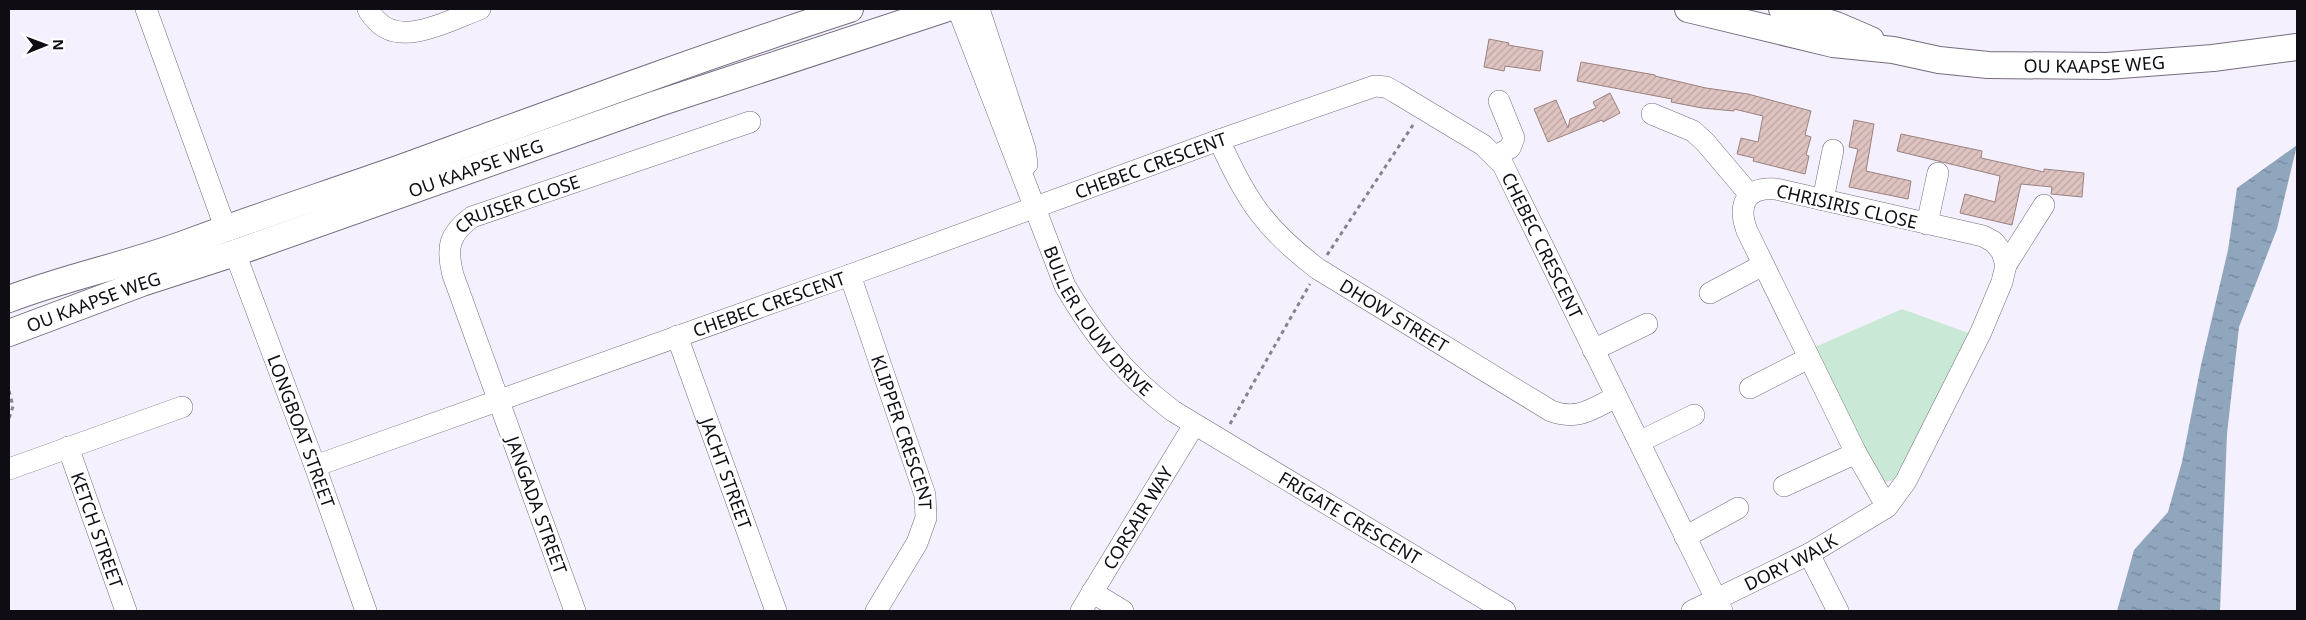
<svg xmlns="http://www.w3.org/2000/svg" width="2306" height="620" viewBox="0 0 2306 620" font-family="'Noto Sans',sans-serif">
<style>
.green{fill:#c9e9d6}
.water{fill:url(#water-ripples)}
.building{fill:url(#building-hatch);stroke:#9a827f}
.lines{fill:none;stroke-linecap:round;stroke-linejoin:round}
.minor-casing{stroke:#746c7f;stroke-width:22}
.major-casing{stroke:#746c7f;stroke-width:28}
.path{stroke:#87838d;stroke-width:3;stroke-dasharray:4 4;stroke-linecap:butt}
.minor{stroke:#fff;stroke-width:21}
.major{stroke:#fff;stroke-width:26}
.labels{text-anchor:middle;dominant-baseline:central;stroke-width:5;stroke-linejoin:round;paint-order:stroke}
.street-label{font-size:18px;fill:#0f0c13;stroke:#fff}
</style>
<defs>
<pattern id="water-ripples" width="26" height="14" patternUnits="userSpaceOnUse" patternTransform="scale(1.25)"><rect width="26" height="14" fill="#90a6bd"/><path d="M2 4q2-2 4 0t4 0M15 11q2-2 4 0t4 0" fill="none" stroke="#748698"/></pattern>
<pattern id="building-hatch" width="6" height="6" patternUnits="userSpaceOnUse" patternTransform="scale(1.25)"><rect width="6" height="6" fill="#dec3c0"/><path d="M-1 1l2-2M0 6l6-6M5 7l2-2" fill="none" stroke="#bda6a4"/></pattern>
</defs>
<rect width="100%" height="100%" fill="#f5f0fd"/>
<polygon class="green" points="1902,309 1977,336 1899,479 1875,484 1806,351"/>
<polygon class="water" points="2297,145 2277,229 2239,327 2227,434 2220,611 2117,611 2134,550 2168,512 2182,462 2201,365 2228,250 2237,188"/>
<g class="building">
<polygon points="1489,39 1509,43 1508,45 1543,51 1540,71 1505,66 1504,71 1484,67"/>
<polygon points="1581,62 1655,75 1655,76 1706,88 1748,94 1811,111 1805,135 1811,137 1806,155 1809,156 1805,174 1753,161 1754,158 1737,154 1741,138 1758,142 1763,116 1734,109 1734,111 1702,108 1671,102 1672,99 1577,81"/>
<polygon points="1610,93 1620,113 1603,122 1602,120 1548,142 1534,109 1556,100 1568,128 1570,119 1596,108 1593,102"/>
<polygon points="1854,120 1874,124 1866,171 1911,181 1908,199 1849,187 1858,149 1849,147"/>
<polygon points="1901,134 1982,151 1981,158 2044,172 2044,169 2084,173 2082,197 2051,194 2052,187 2021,184 2012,225 1960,213 1965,194 1995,202 2000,176 1897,151"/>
</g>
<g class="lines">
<defs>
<g id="minor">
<polyline points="146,9 225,227"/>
<path d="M 368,9 C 370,14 373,17 377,21 C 402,48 452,19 480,9"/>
<path id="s1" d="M 958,9 L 1065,286 C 1096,338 1124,374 1173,411 L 1505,611"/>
<polyline points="979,9 1025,149 1027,164"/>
<polyline points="1652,114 1693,131 1705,142 1750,195"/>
<path id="s2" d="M 1219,140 C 1246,200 1265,229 1318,269 L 1551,411 C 1578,421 1592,409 1616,397"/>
<polyline points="1496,156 1510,148 1514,138 1499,101"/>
<polyline points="1823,200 1833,150"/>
<polyline points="1927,224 1938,173"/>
<path id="s3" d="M 235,253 L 315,466 L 366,611"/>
<polyline points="2006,265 2044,205"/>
<path id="s4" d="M 850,275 L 925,495 L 926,518 L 917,543 L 876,611"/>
<polyline points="1710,293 1763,265"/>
<path id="s5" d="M 677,336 L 776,611"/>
<polyline points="1593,350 1647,324"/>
<polyline points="1750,388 1809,358"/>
<polyline points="1639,442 1694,415"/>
<path id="s6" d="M 68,447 L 126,611"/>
<path id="s7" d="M 315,466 L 850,275 L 1219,140 L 1375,86 L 1386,87 L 1395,92 L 1483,145 L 1503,165 L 1722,611"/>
<polyline points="9,469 182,407"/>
<polyline points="1784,486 1856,453"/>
<polyline points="1685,537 1738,508"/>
<polyline points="1809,554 1838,611"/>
<polyline points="1092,592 1123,611"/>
<path id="s8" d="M 575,611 L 453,275 C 446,247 449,234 472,217 L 750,122"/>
<path id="s9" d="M 1081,611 L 1194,425"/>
<path id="s10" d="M 1692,611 L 1809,554 L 1887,507 L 1906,481 L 1981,332 L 2002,282 L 2006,265 L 2002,252 L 1994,242 L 1983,236 L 1776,189 C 1746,187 1737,204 1747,231 L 1856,453 L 1887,507"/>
</g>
<g id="major">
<path id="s11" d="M 1688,9 L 1833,44 L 1893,50 L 1939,60 L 1988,65 L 2107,66 L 2213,58 L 2297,47"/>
<polyline points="1782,9 1836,25 1871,40"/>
<path d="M 9,299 C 69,276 132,264 192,241 C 259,216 327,194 395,170 C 546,115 697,59 850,9"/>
<path id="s12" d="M 9,333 L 142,283 L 235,253 L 656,104 L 945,9"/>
</g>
</defs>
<use href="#minor" class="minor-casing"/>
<use href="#major" class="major-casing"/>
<g class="path">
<polyline points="1327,255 1413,125"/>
<polyline points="9,391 13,406 9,419"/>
<polyline points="1230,424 1310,284"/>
</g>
<use href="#minor" class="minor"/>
<use href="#major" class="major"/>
</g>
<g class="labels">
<g class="street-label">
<text stroke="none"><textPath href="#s11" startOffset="412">OU KAAPSE WEG</textPath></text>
<text stroke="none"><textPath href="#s7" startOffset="888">CHEBEC CRESCENT</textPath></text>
<text stroke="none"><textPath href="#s12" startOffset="495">OU KAAPSE WEG</textPath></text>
<text transform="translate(1847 206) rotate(13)">CHRISIRIS CLOSE</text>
<text stroke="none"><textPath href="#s8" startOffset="471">CRUISER CLOSE</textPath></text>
<text stroke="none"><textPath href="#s7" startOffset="1368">CHEBEC CRESCENT</textPath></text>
<text stroke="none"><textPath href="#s12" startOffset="90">OU KAAPSE WEG</textPath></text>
<text stroke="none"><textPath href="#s7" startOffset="482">CHEBEC CRESCENT</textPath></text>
<text stroke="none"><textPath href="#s2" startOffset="254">DHOW STREET</textPath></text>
<text stroke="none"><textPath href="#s1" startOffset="344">BULLER LOUW DRIVE</textPath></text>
<text stroke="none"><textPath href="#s3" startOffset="190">LONGBOAT STREET</textPath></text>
<text stroke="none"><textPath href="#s4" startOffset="166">KLIPPER CRESCENT</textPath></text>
<text stroke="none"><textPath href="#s5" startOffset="146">JACHT STREET</textPath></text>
<text transform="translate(537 505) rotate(70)">JANGADA STREET</text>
<text stroke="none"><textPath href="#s9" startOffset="109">CORSAIR WAY</textPath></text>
<text stroke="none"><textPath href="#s1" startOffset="670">FRIGATE CRESCENT</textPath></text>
<text stroke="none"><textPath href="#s6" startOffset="88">KETCH STREET</textPath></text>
<text stroke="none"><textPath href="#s10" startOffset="110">DORY WALK</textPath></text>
</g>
</g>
<rect width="2306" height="620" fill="none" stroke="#0f0c13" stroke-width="20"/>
<g transform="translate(45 45) rotate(89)" stroke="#ffffff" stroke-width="4" paint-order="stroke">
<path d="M0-4L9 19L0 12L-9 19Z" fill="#0f0c13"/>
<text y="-8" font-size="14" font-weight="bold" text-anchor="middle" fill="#0f0c13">N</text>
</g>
</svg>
